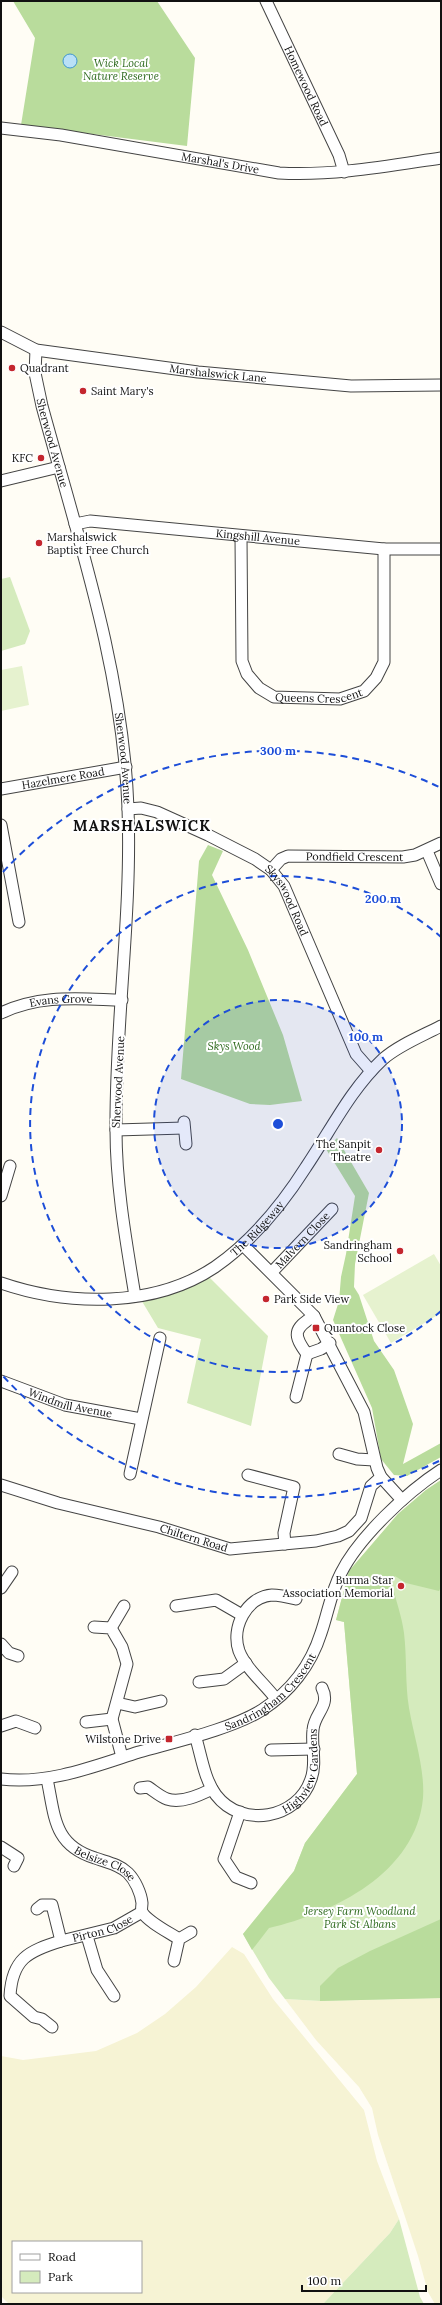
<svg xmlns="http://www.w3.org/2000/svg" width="442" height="2305" viewBox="0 0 442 2305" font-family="Lora,serif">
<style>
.farmland{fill:#f6f3d4;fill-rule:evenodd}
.green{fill:#d5ebbd}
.forest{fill:#b9dc9c}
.pitch{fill:#e6f2cf}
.water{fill:#b9e0f7;stroke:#3f96cf}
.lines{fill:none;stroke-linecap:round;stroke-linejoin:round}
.minor-casing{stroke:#444;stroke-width:13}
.minor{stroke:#fff;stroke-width:11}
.ring{fill:none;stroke:#1d4ed8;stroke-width:2;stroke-dasharray:7 5}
.poi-dot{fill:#c4262e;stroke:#fff;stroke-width:1.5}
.labels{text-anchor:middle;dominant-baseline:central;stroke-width:4;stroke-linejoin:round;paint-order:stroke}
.park-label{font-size:11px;font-style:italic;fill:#2f6b1f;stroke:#fff}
.street-label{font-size:11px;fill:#111;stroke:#fff}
.poi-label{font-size:11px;fill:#111;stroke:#fff;text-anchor:start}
.district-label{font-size:15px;font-weight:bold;letter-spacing:1px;fill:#111;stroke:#fff}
.centre{fill:#1d4ed8;stroke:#fff;stroke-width:2}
.ring-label{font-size:12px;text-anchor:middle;font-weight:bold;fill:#1d4ed8;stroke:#fff;stroke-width:4;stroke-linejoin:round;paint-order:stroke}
</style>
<rect width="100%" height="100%" fill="#fffdf5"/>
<g class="farmland">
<path d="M 232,1947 L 244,1954 L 273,1999 L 364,2110 L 377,2161 L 399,2219 L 390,2233 L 323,2304 L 9,2304 L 1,2296 L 1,2056 L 23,2060 L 96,2051 L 137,2033 L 165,2014 L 196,1987 ZM 13,2242 L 141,2242 L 141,2292 L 13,2292 Z"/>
<polygon points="441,1998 441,2304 435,2304 428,2292 418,2256 378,2135 372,2108 359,2087 316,2040 285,1999 320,2001"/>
</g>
<g class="green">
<polygon points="10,577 30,631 25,644 1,651 1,579"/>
<polygon points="208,1276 268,1336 251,1426 187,1403 201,1339 158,1328 140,1298"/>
<polygon points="441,1480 441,1998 320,2001 285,1999 269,1978 243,1934 294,1871 305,1843 357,1774 344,1622 336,1620 349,1571 398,1514 426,1490"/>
<polygon points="399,2219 420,2297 424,2304 323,2304 390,2233"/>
</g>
<g class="forest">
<polygon points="13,1 157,1 195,58 187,146 21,125 35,38"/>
<polygon points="208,845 223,851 212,875 248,950 283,1035 302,1101 270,1105 250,1104 181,1079 199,861"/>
<polygon points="337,1138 369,1193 355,1264 354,1287 359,1295 374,1341 394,1370 413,1424 403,1464 441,1443 441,1457 407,1476 394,1475 381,1459 372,1408 333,1320 339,1301 341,1277 346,1254 355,1196 326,1149"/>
<path d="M 441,1480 L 441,1587 L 439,1591 L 406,1583 L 395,1576 L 392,1582 C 395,1599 402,1616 404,1633 C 407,1658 405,1683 409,1708 C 414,1737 425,1769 423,1798 C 416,1873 334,1913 269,1928 L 252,1950 L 243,1934 L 294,1871 L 305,1843 L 357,1774 L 344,1622 L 336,1620 L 349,1571 L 398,1514 L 426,1490 Z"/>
<polygon points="441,1919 441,1998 320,2001 320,1986 338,1968 370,1951"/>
</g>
<g class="pitch">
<polygon points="22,666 29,705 1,711 1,670"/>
<polygon points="434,1254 441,1266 441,1313 391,1343 363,1295"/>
</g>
<circle class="water" cx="70" cy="61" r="7"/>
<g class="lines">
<defs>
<g id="minor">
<path id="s1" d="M 266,1 L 339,155 L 344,172"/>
<path id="s2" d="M 1,128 L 61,135 L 279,173 C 334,176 387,166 441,158"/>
<path id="s3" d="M 1,332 L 36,350 L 198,372 L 351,386 L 441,385"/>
<path id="s4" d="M 36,350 L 35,373 L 42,406 C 78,538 123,670 128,808 C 132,916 115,1022 116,1130 C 116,1185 126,1241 135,1296"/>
<polyline points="1,481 59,467"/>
<path id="s5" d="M 75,524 L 90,521 L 384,549 L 441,549"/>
<path id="s6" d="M 241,537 L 242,661 L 247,674 L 259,688 L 274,697 L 340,699 L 364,691 L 376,678 L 384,662 L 384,549"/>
<path id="s7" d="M 1,789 L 126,767"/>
<path id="s8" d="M 128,809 L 141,808 L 157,812 L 208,835 L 255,859 L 271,870 L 284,886 L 356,1054 L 371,1071"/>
<polyline points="1,825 19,922"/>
<polyline points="427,851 441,884"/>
<path id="s9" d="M 271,870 L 281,859 L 288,856 L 403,857 L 415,855 L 441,843"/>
<path id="s10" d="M 1,1013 C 41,994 79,999 122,1000"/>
<polyline points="184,1122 186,1144"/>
<polyline points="116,1130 184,1128"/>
<polyline points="1,1196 10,1166"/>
<polyline points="243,1245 314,1316 364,1412 377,1468 381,1477 402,1500"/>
<path id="s11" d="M 272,1272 L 332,1209"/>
<path id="s12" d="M 1,1283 C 68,1306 154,1308 215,1267 C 252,1241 282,1205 306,1167 C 331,1130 350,1090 383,1059 C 399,1045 422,1036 441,1026"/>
<path d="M 314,1316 C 293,1329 293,1335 307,1354 L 321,1349 L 330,1343"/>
<path id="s13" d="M 1,1381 L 65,1405 L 141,1419"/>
<polyline points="296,1397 307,1354"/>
<polyline points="339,1454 357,1459 374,1460"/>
<polyline points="130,1474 160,1338"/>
<polyline points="248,1475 294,1487 284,1533 285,1544"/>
<path id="s14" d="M 1,1485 L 58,1503 L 159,1527 L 230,1549 L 316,1541 L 338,1536 L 349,1531 L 361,1518 L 371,1486 L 381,1477"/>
<polyline points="1,1588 12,1572"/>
<polyline points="176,1606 216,1600 242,1615"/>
<polyline points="94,1627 111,1628 122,1647 127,1664 112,1719 122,1757"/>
<polyline points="111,1628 124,1606"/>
<polyline points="1,1644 9,1653 18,1656"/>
<polyline points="199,1682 224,1679 246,1663"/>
<path d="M 276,1699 C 265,1684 246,1669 239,1651 C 231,1628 246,1597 272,1595 C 280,1595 288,1597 296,1599"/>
<polyline points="117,1703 135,1707 161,1701"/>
<polyline points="86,1722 112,1719"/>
<polyline points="1,1726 16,1721 35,1728"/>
<path id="s15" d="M 195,1735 C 201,1754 204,1779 216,1795 C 242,1829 298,1819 311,1779 C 317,1763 311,1746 313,1730 C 314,1713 331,1706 322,1688"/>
<polyline points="271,1750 314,1749"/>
<path id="s16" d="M 1,1779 C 48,1785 95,1766 139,1752 C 174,1742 232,1729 262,1710 C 290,1692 311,1665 321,1633 C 328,1613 331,1592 341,1573 C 359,1537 407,1492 441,1470"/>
<path id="s17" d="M 47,1779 C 55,1816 53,1845 95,1858 C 106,1862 119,1864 128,1873 C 135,1880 141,1893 142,1903 C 142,1905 141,1910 142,1912 C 148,1922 170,1933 179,1939"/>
<path d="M 140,1788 L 148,1787 C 154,1791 161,1797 167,1799 C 181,1804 200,1795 212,1789"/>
<polyline points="240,1812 224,1859 236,1877 251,1883"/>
<polyline points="1,1847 18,1858 14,1866"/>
<path id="s18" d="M 37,1909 L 42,1905 L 52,1905 L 61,1941 L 114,1928 L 142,1912"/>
<polyline points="87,1936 97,1970 114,1996"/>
<polyline points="174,1961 179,1939 191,1932"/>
<path d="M 52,2027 L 42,2019 L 34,2017 L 10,1996 C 12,1959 28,1951 61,1941"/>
</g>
</defs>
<use href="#minor" class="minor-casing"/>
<use href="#minor" class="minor"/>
</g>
<circle cx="278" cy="1124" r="124" fill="#1d4ed8" fill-opacity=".12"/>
<g class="ring">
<circle cx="278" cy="1124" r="124"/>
<path d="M441 1311A248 248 0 1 1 441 937"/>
<path d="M439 1461A373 373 0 0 1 3 1376M3 872A373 373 0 0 1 439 787"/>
</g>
<g class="poi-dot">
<circle cx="12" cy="368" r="4"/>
<circle cx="83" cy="391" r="4"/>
<circle cx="41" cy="458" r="4"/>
<circle cx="39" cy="543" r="4"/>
<circle cx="379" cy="1150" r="4"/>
<circle cx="400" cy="1251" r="4"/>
<circle cx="266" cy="1299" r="4"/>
<rect x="312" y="1324" width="8" height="8" rx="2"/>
<circle cx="401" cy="1586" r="4"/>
<rect x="165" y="1735" width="8" height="8" rx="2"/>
</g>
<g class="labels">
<g class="park-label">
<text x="121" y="63">Wick Local<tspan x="121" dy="13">Nature Reserve</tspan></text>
<text x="234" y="1046">Skys Wood</text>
<text x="360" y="1911">Jersey Farm Woodland<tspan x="360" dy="13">Park St Albans</tspan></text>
</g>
<g class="street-label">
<text stroke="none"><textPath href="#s1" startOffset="94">Homewood Road</textPath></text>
<text stroke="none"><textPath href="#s2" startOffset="222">Marshal's Drive</textPath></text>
<text stroke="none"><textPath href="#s3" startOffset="223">Marshalswick Lane</textPath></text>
<text stroke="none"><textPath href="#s4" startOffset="95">Sherwood Avenue</textPath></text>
<text stroke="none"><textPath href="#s5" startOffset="184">Kingshill Avenue</textPath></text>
<text stroke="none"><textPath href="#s6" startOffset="219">Queens Crescent</textPath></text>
<text stroke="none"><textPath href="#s4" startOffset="419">Sherwood Avenue</textPath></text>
<text stroke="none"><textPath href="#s7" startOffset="63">Hazelmere Road</textPath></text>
<text stroke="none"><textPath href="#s9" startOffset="89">Pondfield Crescent</textPath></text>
<text stroke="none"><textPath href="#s8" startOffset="192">Skyswood Road</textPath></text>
<text stroke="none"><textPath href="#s10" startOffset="62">Evans Grove</textPath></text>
<text transform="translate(118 1082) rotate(-87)">Sherwood Avenue</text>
<text stroke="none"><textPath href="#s12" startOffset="279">The Ridgeway</textPath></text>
<text stroke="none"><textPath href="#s11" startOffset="44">Malvern Close</textPath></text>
<text stroke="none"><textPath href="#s13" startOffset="73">Windmill Avenue</textPath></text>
<text stroke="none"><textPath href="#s14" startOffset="200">Chiltern Road</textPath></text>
<text stroke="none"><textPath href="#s16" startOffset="290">Sandringham Crescent</textPath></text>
<text stroke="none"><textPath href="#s15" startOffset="185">Highview Gardens</textPath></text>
<text stroke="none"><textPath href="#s17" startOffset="111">Belsize Close</textPath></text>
<text stroke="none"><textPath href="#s18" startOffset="97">Pirton Close</textPath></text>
</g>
<g class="poi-label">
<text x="20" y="368">Quadrant</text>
<text x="91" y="391">Saint Mary's</text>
<text x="33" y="458" text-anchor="end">KFC</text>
<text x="47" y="537">Marshalswick<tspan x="47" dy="13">Baptist Free Church</tspan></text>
<text x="371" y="1144" text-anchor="end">The Sanpit<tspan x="371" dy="13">Theatre</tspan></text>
<text x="392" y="1245" text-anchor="end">Sandringham<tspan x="392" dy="13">School</tspan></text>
<text x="274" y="1299">Park Side View</text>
<text x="324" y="1328">Quantock Close</text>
<text x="393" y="1580" text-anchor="end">Burma Star<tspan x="393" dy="13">Association Memorial</tspan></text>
<text x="161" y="1739" text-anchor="end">Wilstone Drive</text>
</g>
<g class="district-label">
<text x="142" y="825">MARSHALSWICK</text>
</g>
</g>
<circle cx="278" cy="1124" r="6" class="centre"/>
<g class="ring-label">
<text x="278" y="755">300 m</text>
<text x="383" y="903">200 m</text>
<text x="366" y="1041">100 m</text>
</g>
<rect width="442" height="2305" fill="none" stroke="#111111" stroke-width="4"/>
<rect x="12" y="2241" width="130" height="52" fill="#ffffff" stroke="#a0a0a0"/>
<rect x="20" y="2254" width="20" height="6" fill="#ffffff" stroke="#a0a0a0"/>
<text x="48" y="2261" font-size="12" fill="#111111">Road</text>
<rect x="20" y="2271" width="20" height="12" fill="#d5ebbd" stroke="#a0a0a0"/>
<text x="48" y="2281" font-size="12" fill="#111111">Park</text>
<path d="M302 2285v6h124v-6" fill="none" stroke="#111111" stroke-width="2"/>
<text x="308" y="2285" font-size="12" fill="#111111" stroke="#ffffff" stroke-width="3" paint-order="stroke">100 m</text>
</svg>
